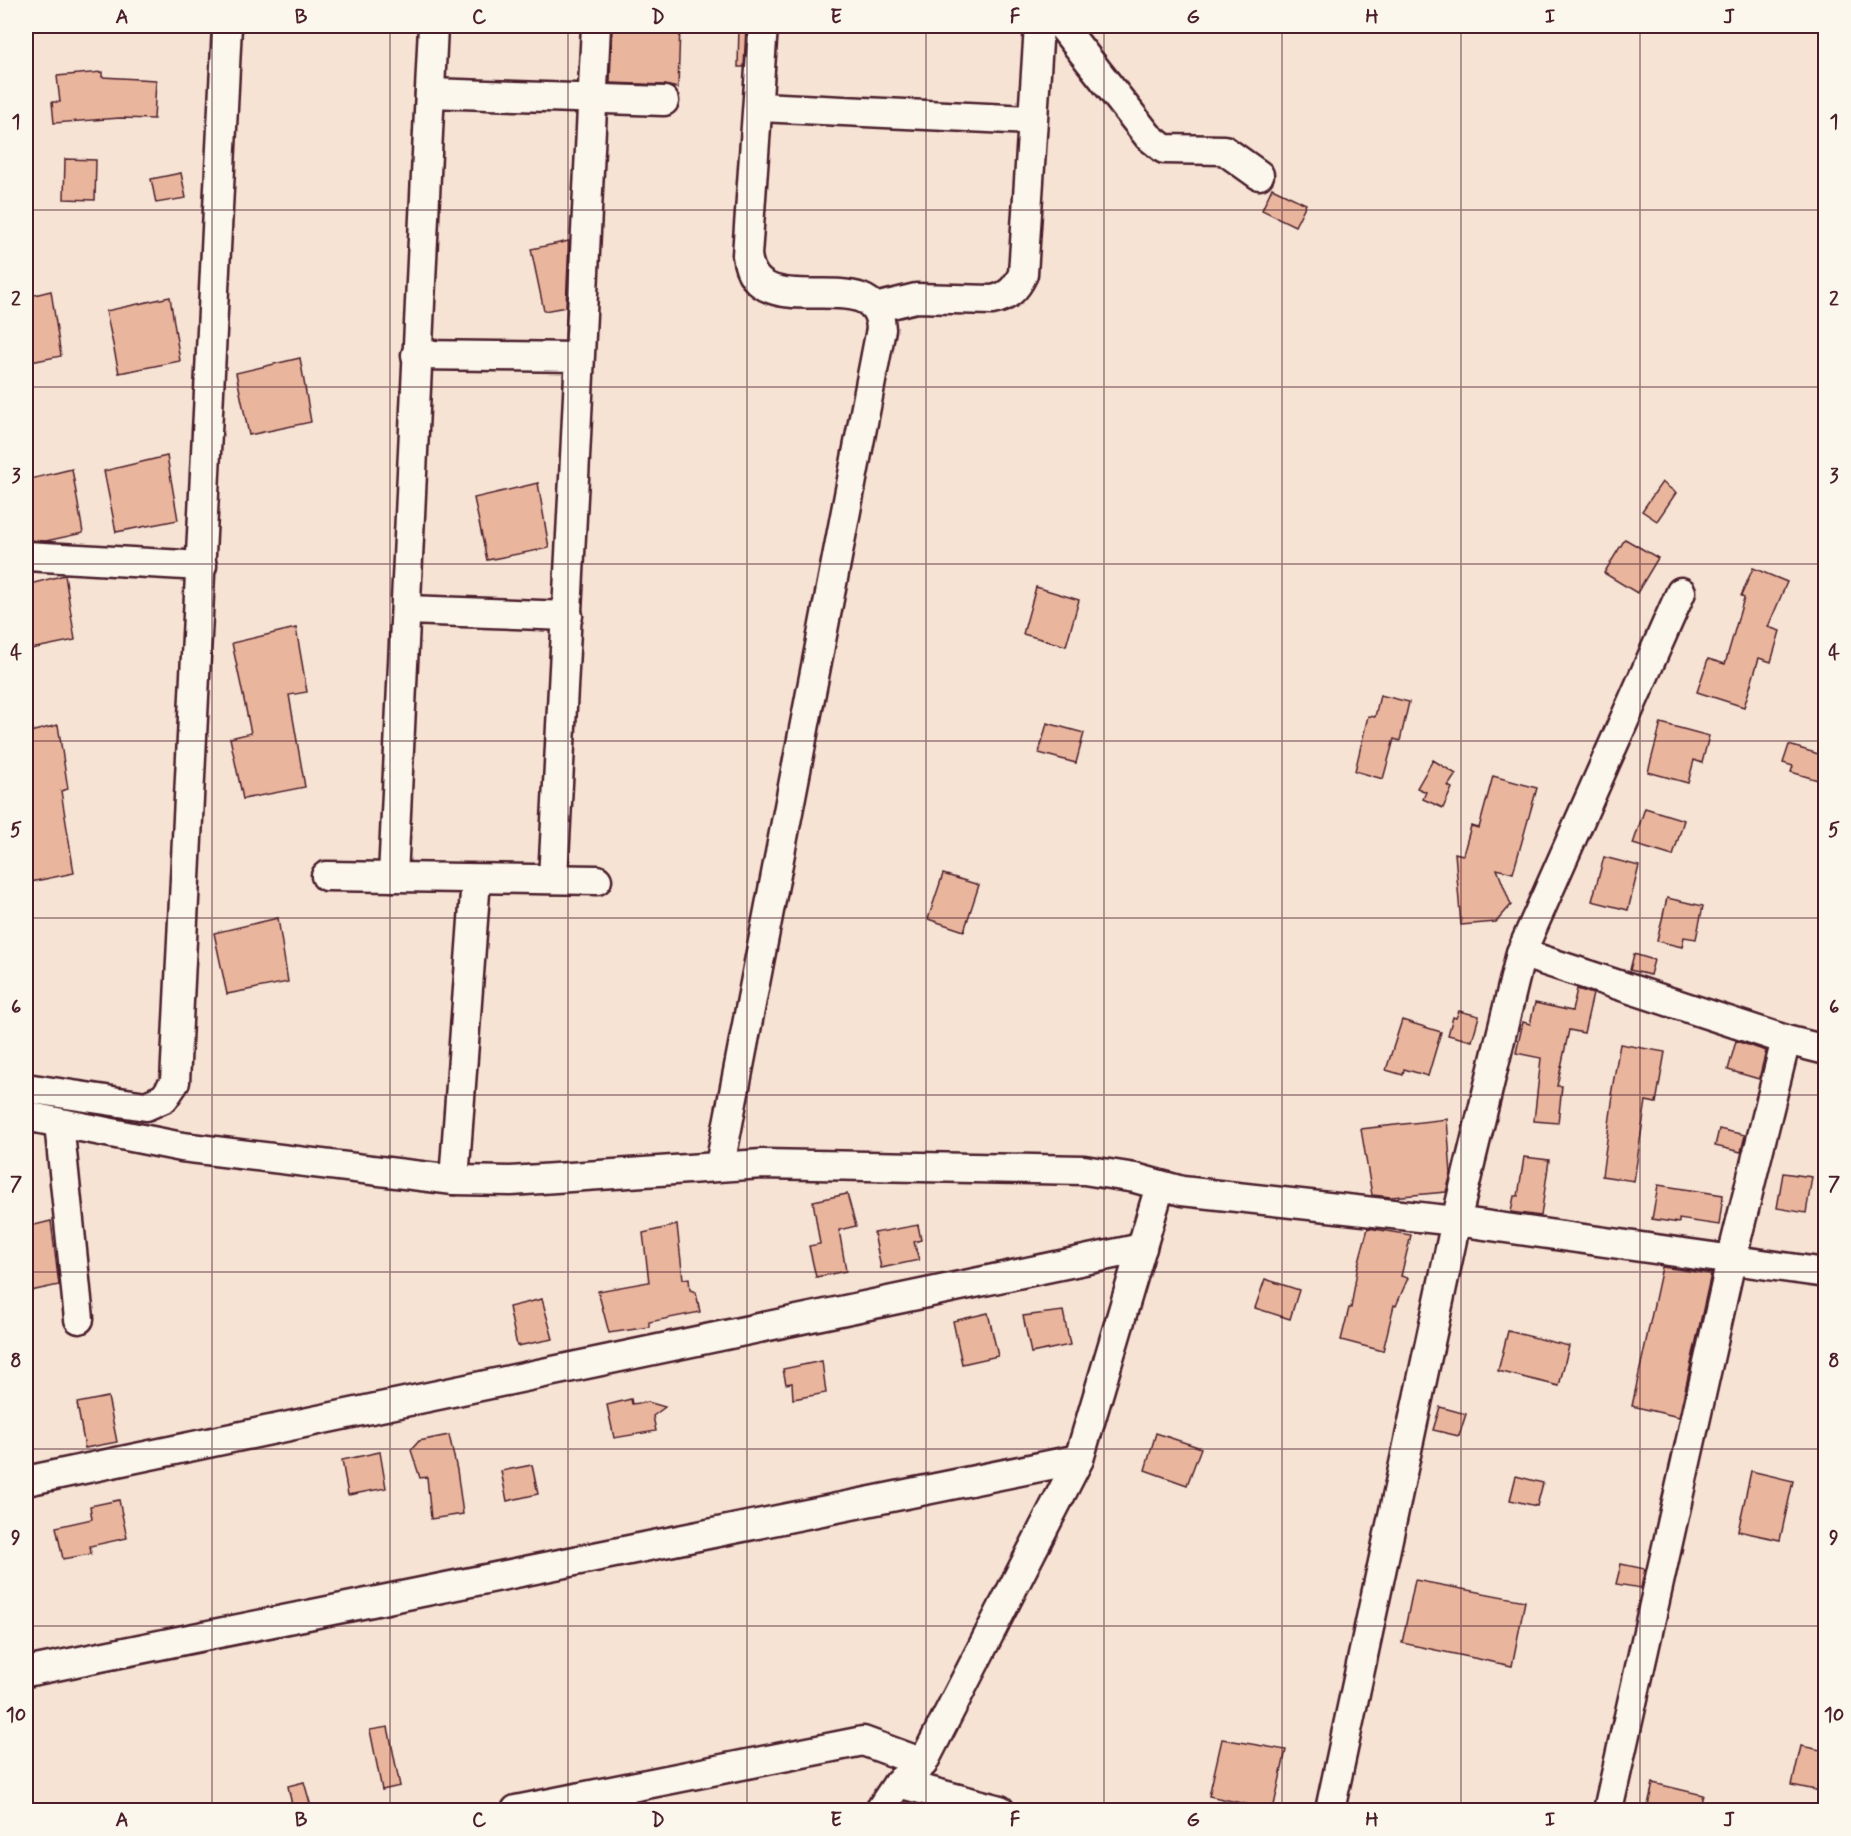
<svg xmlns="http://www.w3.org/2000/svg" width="1851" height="1836" viewBox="0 0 1851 1836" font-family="Mynerve,sans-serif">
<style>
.building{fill:#eab59d;stroke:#4a1f2b;stroke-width:1.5}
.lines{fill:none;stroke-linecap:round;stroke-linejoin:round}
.minor-casing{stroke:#4a1f2b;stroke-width:33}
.minor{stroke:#fbf7ec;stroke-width:28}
.grid{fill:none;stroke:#4a1f2b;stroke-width:1.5;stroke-opacity:0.55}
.neatline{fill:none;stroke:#4a1f2b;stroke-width:2}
.grid-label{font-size:20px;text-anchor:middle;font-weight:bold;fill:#4a1f2b}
</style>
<rect width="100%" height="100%" fill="#f6e3d4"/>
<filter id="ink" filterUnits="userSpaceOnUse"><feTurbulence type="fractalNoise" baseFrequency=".0167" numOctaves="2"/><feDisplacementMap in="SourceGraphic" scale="12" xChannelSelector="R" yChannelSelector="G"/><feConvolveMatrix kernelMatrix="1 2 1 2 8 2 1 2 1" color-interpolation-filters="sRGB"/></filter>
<g filter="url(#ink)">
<g class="building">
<polygon points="612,26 680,26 678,88 665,85 610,83"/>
<polygon points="739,26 746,26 744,67 738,67"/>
<polygon points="102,72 102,77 156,80 154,119 120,118 54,123 52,102 60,102 57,76"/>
<polygon points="65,159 96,160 95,200 64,199"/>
<polygon points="181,173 186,198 156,203 151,179"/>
<polygon points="1272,188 1306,204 1295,226 1262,210"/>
<polygon points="569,241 566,307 544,311 531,249"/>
<polygon points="51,291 61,356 26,363 26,297"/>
<polygon points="170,297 180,361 119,373 106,311"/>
<polygon points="300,358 311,422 249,435 236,373"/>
<polygon points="167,456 178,520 116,532 104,471"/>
<polygon points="72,469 83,533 46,541 26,540 26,480"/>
<polygon points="1662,482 1676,493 1657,521 1642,511"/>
<polygon points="538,483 549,548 487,560 474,498"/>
<polygon points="1625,539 1658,558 1637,593 1604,573"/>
<polygon points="1753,568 1787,582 1768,627 1780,631 1771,662 1759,658 1744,707 1697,692 1708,659 1725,664 1744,598 1741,596"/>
<polygon points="65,575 75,640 26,650 26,585"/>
<polygon points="1036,587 1079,600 1066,646 1023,634"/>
<polygon points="296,628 307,692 289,695 305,787 243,799 230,738 251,733 232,643"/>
<polygon points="1380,695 1409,702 1400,741 1394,739 1383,779 1355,771 1368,716 1375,717"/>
<polygon points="1047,723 1084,733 1076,763 1039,753"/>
<polygon points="1661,723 1709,736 1702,763 1694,760 1688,783 1648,772"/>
<polygon points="58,725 68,789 61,791 74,873 26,883 26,733"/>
<polygon points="1789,745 1825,756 1818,780 1791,772 1793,766 1783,763"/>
<polygon points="1433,760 1456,774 1448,786 1452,788 1443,808 1423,799 1426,792 1417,788"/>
<polygon points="1493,776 1537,788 1513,873 1497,869 1511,905 1496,922 1461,925 1455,853 1463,855 1471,826 1479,828"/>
<polygon points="1645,808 1684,820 1673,856 1633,844"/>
<polygon points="1604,857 1639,866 1628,910 1592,901"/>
<polygon points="943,874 979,885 964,931 928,919"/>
<polygon points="1667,898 1703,906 1696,939 1684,937 1682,947 1657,941"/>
<polygon points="278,918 288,982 227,994 214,933"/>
<polygon points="1634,954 1654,960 1650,975 1630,970"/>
<polygon points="1577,989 1593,994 1584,1033 1569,1030 1557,1086 1562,1086 1558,1123 1534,1121 1541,1058 1516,1053 1523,1022 1530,1024 1535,1003 1572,1011"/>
<polygon points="1459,1011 1479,1016 1472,1041 1448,1035 1453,1017 1456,1018"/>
<polygon points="1402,1020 1441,1032 1428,1076 1404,1069 1403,1075 1386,1070"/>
<polygon points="1736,1041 1766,1051 1759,1079 1728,1070"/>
<polygon points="1620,1044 1665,1052 1656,1103 1646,1101 1634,1181 1602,1176 1613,1095 1611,1095"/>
<polygon points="1447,1119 1451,1174 1446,1192 1391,1197 1372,1195 1361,1129"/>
<polygon points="1719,1129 1745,1135 1741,1152 1715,1146"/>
<polygon points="1524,1157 1549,1160 1541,1216 1511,1212 1514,1196 1518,1196"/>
<polygon points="1783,1173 1812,1177 1806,1213 1777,1208"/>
<polygon points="1658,1185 1723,1195 1719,1225 1679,1219 1679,1223 1652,1219"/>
<polygon points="847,1194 856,1226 839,1230 846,1271 816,1277 809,1246 820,1244 813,1201"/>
<polygon points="51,1221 59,1285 26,1292 26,1227"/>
<polygon points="677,1225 683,1279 689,1278 690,1290 696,1292 700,1312 649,1322 649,1327 609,1333 598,1291 649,1282 643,1233"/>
<polygon points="918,1225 921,1240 914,1242 919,1260 881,1268 874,1233"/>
<polygon points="1368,1228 1411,1235 1401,1276 1408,1278 1396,1306 1394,1305 1383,1351 1341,1340 1349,1308 1351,1308 1358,1265"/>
<polygon points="1662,1267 1711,1274 1679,1417 1632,1406"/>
<polygon points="1265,1279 1299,1290 1290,1319 1255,1308"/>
<polygon points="542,1299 553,1339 517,1346 509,1307"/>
<polygon points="1063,1311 1070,1345 1031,1353 1023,1316"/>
<polygon points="988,1313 998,1356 962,1364 953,1321"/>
<polygon points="1508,1331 1569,1346 1559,1386 1498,1371"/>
<polygon points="822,1361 826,1393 793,1399 792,1383 786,1384 783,1369"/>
<polygon points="108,1397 117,1442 85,1448 77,1403"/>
<polygon points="631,1399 632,1404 648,1402 665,1407 653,1416 656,1431 614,1438 607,1405"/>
<polygon points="1440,1407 1466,1414 1459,1436 1433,1430"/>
<polygon points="1156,1433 1201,1448 1187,1485 1145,1470"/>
<polygon points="449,1435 457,1470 463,1514 431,1519 427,1477 420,1478 411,1450 419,1441"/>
<polygon points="380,1452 386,1488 348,1495 342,1460"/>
<polygon points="532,1465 538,1494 507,1501 501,1471"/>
<polygon points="1751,1471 1793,1481 1780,1540 1738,1531"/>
<polygon points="1516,1476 1543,1483 1537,1506 1510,1500"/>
<polygon points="119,1500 127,1538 90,1546 91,1554 63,1559 56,1527 92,1519 90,1506"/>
<polygon points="1621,1564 1645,1569 1641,1588 1616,1584"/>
<polygon points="1415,1580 1525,1601 1512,1666 1402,1643"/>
<polygon points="388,1727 400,1786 382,1790 370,1730"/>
<polygon points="1222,1739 1286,1750 1273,1810 1209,1796"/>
<polygon points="1801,1746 1826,1751 1826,1768 1820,1791 1792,1785"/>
<polygon points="304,1782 312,1810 293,1810 288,1786"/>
<polygon points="1653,1783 1703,1795 1699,1810 1671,1810 1648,1805"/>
</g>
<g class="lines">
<defs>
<g id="minor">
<polyline points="1062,26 1148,136 1164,149 1224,150 1259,175"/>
<polyline points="430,93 664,101"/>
<polyline points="760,107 1032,120"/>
<path d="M 875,308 L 916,298 L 992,300 C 1008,297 1016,289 1023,274 L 1039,26"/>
<polyline points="416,355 579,357"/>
<polyline points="26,556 202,566"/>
<polyline points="407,610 568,616"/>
<polyline points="326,876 597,880"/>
<polyline points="393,877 433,26"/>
<path d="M 553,879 C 569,595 582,310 596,26"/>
<polyline points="1521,953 1786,1040 1826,1050"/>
<polyline points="26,1088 146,1106 164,1098 175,1082 227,26"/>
<polyline points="26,1116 182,1147 454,1180 511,1181 762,1164 1084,1170 1135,1178 1182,1191 1456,1221 1826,1273"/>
<polyline points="59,1123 79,1319"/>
<path d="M 720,1165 L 881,329 C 878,256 756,332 747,255 L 763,26"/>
<polyline points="454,1180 476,879"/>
<polyline points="26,1481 1142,1248"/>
<polyline points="26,1672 1079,1459"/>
<polyline points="898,1783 1000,1810"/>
<polyline points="516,1810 863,1741 923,1763"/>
<polyline points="880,1810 898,1783 923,1763 1079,1459 1160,1186"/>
<polyline points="1330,1810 1456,1221 1521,953 1681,592"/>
<polyline points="1608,1810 1731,1261 1786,1040"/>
</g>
</defs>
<use href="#minor" class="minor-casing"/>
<use href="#minor" class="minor"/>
</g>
</g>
<path class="grid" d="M 212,26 L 212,1810M 390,26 L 390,1810M 568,26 L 568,1810M 747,26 L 747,1810M 926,26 L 926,1810M 1104,26 L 1104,1810M 1282,26 L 1282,1810M 1461,26 L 1461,1810M 1640,26 L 1640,1810M 26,210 L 1826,210M 26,387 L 1826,387M 26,564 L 1826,564M 26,741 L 1826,741M 26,918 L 1826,918M 26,1095 L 1826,1095M 26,1272 L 1826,1272M 26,1449 L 1826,1449M 26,1626 L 1826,1626"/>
<rect width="1851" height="1836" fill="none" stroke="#fbf7ec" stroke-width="66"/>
<rect x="33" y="33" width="1785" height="1770" class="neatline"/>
<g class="grid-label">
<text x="122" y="23">A</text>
<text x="301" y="23">B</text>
<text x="479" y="23">C</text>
<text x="658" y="23">D</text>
<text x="836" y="23">E</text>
<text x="1015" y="23">F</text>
<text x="1193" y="23">G</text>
<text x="1372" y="23">H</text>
<text x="1550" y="23">I</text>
<text x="1729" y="23">J</text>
<text x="16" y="128">1</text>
<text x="1834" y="128">1</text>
<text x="16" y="305">2</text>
<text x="1834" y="305">2</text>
<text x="16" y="482">3</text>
<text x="1834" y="482">3</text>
<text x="16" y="659">4</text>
<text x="1834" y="659">4</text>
<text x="16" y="836">5</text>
<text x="1834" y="836">5</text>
<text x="16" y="1013">6</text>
<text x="1834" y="1013">6</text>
<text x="16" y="1190">7</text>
<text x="1834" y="1190">7</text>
<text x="16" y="1367">8</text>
<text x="1834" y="1367">8</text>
<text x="16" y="1544">9</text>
<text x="1834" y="1544">9</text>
<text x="16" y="1721">10</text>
<text x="1834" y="1721">10</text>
<text x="122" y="1826">A</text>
<text x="301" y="1826">B</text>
<text x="479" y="1826">C</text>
<text x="658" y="1826">D</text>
<text x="836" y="1826">E</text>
<text x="1015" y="1826">F</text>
<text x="1193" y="1826">G</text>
<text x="1372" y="1826">H</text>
<text x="1550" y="1826">I</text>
<text x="1729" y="1826">J</text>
</g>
</svg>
